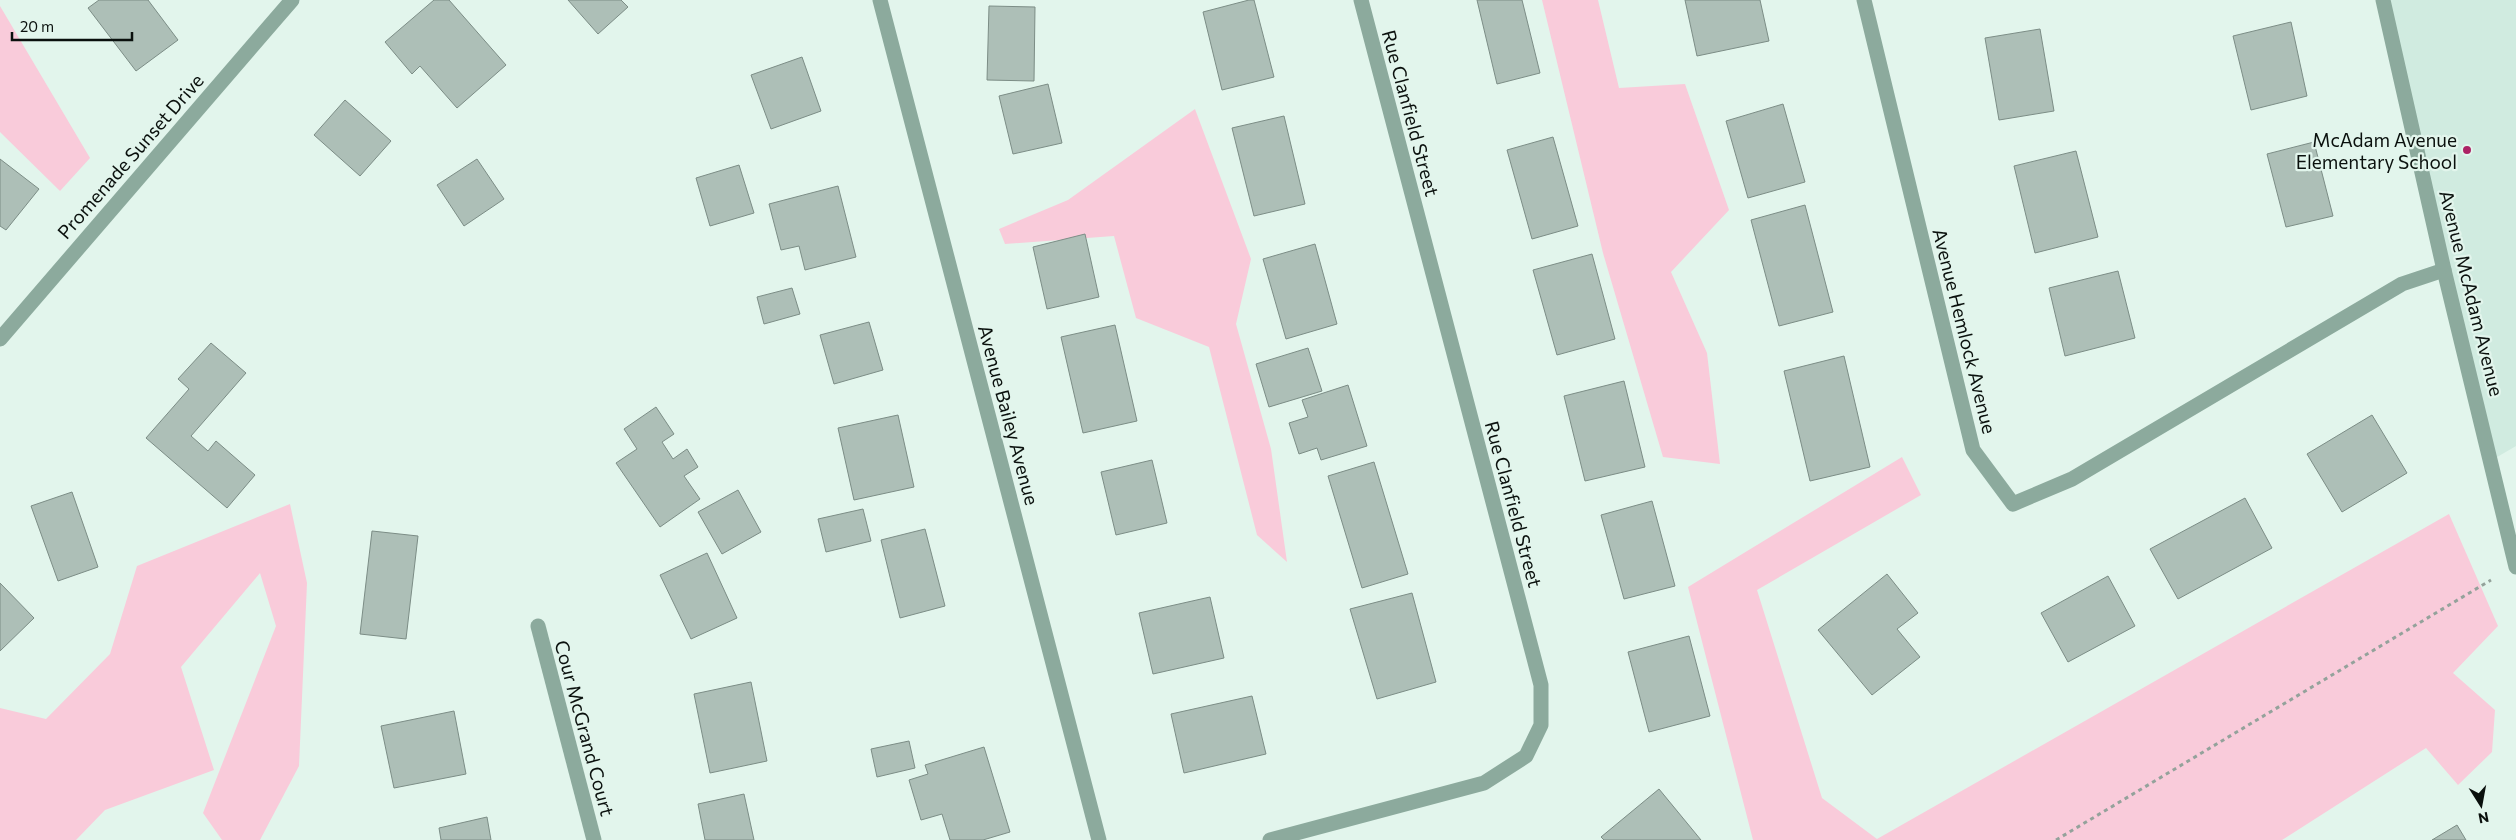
<svg xmlns="http://www.w3.org/2000/svg" width="2516" height="840" viewBox="0 0 2516 840" font-family="Commissioner,sans-serif">
<style>
.built{fill:#d0ebe0}
.green{fill:#f9cbda}
.building{fill:#adbfb7;stroke:#7c8d86}
.lines{fill:none;stroke-linecap:round;stroke-linejoin:round}
.path{stroke:#94a29b;stroke-width:3;stroke-dasharray:4 4;stroke-linecap:butt}
.minor{stroke:#8caa9d;stroke-width:15}
.tertiary{stroke:#8caa9d;stroke-width:15}
.poi-dot{fill:#ac2265;stroke:#e2f5ec;stroke-width:2}
.labels{text-anchor:middle;dominant-baseline:central;stroke-width:4.5;stroke-linejoin:round;paint-order:stroke}
.street-label{font-size:19px;fill:#0a100d;stroke:#e2f5ec}
.poi-label{font-size:19px;fill:#0a100d;stroke:#e2f5ec;text-anchor:end}
</style>
<rect width="100%" height="100%" fill="#e2f5ec"/>
<polygon class="built" points="2383,0 2516,0 2516,446 2492,460"/>
<g class="green">
<polygon points="1542,0 1598,0 1619,88 1685,84 1729,210 1671,272 1707,353 1720,464 1663,457 1603,253"/>
<polygon points="0,6 90,158 60,191 0,132"/>
<polygon points="1195,109 1251,259 1236,324 1271,449 1287,562 1257,535 1209,347 1136,318 1114,236 1005,244 999,229 1068,200"/>
<polygon points="1902,457 1921,495 1757,590 1822,798 1877,839 2449,514 2498,626 2453,673 2495,710 2492,752 2458,785 2426,748 2282,840 1753,840 1688,587"/>
<polygon points="290,504 307,583 299,766 260,840 222,840 203,813 276,626 260,573 181,667 214,770 105,810 76,840 0,840 0,708 46,719 110,654 137,566"/>
</g>
<g class="building">
<polygon points="99,0 148,0 178,40 136,71 88,8"/>
<polygon points="434,0 449,0 506,65 457,108 420,66 412,74 385,42"/>
<polygon points="568,0 621,0 628,7 598,34"/>
<polygon points="1249,0 1254,0 1274,77 1222,90 1203,12"/>
<polygon points="1477,0 1522,0 1540,73 1497,84"/>
<polygon points="1685,0 1760,0 1769,41 1697,56"/>
<polygon points="989,6 1035,7 1034,81 987,80"/>
<polygon points="2291,22 2307,96 2251,110 2233,36"/>
<polygon points="2040,29 2054,111 1999,120 1985,38"/>
<polygon points="802,57 821,111 771,129 751,75"/>
<polygon points="1048,84 1062,143 1013,154 999,96"/>
<polygon points="345,100 391,141 360,176 314,135"/>
<polygon points="1783,104 1805,182 1748,198 1726,121"/>
<polygon points="1284,116 1305,204 1254,216 1232,128"/>
<polygon points="1553,137 1578,226 1532,239 1507,150"/>
<polygon points="2314,142 2333,216 2286,227 2267,154"/>
<polygon points="2076,151 2098,237 2035,253 2014,166"/>
<polygon points="0,159 39,189 6,230 0,226"/>
<polygon points="477,159 504,199 464,226 437,185"/>
<polygon points="739,165 754,213 710,226 696,178"/>
<polygon points="838,186 856,257 805,270 799,246 781,250 769,204"/>
<polygon points="1805,205 1833,312 1779,326 1751,220"/>
<polygon points="1085,234 1099,297 1047,309 1033,247"/>
<polygon points="1315,244 1337,324 1286,339 1263,259"/>
<polygon points="1592,254 1615,339 1557,355 1533,270"/>
<polygon points="2118,271 2135,338 2065,356 2049,288"/>
<polygon points="792,288 800,314 764,324 757,297"/>
<polygon points="869,322 883,370 834,384 820,335"/>
<polygon points="1115,325 1137,421 1083,433 1061,337"/>
<polygon points="211,343 246,373 191,436 208,451 216,441 255,475 227,508 146,438 189,389 178,379"/>
<polygon points="1308,348 1322,391 1269,407 1256,364"/>
<polygon points="1844,356 1870,467 1810,481 1784,371"/>
<polygon points="1624,381 1645,467 1585,481 1564,396"/>
<polygon points="1348,385 1367,446 1321,460 1317,448 1299,454 1289,423 1308,417 1302,400"/>
<polygon points="656,407 674,434 662,442 673,459 687,449 698,467 684,476 700,499 660,527 616,463 637,449 624,429"/>
<polygon points="898,415 914,487 854,500 838,428"/>
<polygon points="2372,415 2407,473 2342,512 2307,454"/>
<polygon points="1152,460 1167,523 1116,535 1101,472"/>
<polygon points="1374,462 1408,574 1362,588 1328,476"/>
<polygon points="738,490 761,532 722,554 698,512"/>
<polygon points="72,492 98,567 58,581 31,506"/>
<polygon points="2245,498 2272,548 2178,599 2150,549"/>
<polygon points="1652,501 1675,586 1624,599 1601,515"/>
<polygon points="863,509 871,541 826,552 818,519"/>
<polygon points="925,529 945,606 900,618 881,540"/>
<polygon points="372,531 418,536 406,639 360,634"/>
<polygon points="707,553 737,618 691,639 660,575"/>
<polygon points="1887,574 1918,613 1897,629 1920,657 1872,695 1818,630"/>
<polygon points="2108,576 2135,626 2068,662 2041,613"/>
<polygon points="0,583 34,618 0,651"/>
<polygon points="1412,593 1436,682 1377,699 1350,609"/>
<polygon points="1210,597 1224,658 1153,674 1139,613"/>
<polygon points="1689,636 1710,716 1649,732 1628,652"/>
<polygon points="751,682 767,761 710,773 694,694"/>
<polygon points="1252,696 1266,754 1184,773 1171,714"/>
<polygon points="454,711 466,774 394,788 381,726"/>
<polygon points="909,741 915,768 877,777 871,749"/>
<polygon points="984,747 1010,832 983,840 950,840 942,814 921,820 909,780 928,774 925,765"/>
<polygon points="1659,789 1701,840 1604,840 1601,837"/>
<polygon points="744,794 754,840 705,840 698,804"/>
<polygon points="487,817 491,840 441,840 439,828"/>
<polygon points="2457,825 2466,840 2432,840"/>
</g>
<g class="lines">
<polyline class="path" points="2056,840 2491,580"/>
<g class="minor">
<polyline points="880,0 1099,840"/>
<polyline points="1864,0 1973,450 2013,504 2072,479 2402,284 2444,270"/>
<polyline points="2383,0 2444,270 2516,567"/>
<polyline points="538,626 594,840"/>
<polyline points="1270,840 1484,783 1526,756 1541,725 1541,685 1361,0"/>
</g>
<polyline class="tertiary" points="0,339 292,0"/>
</g>
<circle class="poi-dot" cx="2467" cy="150" r="5"/>
<g class="labels">
<g class="street-label">
<text transform="translate(1411 113) rotate(75)">Rue Clanfield Street</text>
<text transform="translate(130 156) rotate(-49)">Promenade Sunset Drive</text>
<text transform="translate(2472 293) rotate(76)">Avenue McAdam Avenue</text>
<text transform="translate(1965 331) rotate(76)">Avenue Hemlock Avenue</text>
<text transform="translate(1009 415) rotate(75)">Avenue Bailey Avenue</text>
<text transform="translate(1514 504) rotate(75)">Rue Clanfield Street</text>
<text transform="translate(585 728) rotate(75)">Cour McGrand Court</text>
</g>
<g class="poi-label">
<text x="2457" y="139">McAdam Avenue<tspan x="2457" dy="22">Elementary School</tspan></text>
</g>
</g>
<g transform="translate(2481 805) rotate(169)" stroke="#e2f5ec" stroke-width="4" paint-order="stroke">
<path d="M0-4L9 19L0 12L-9 19Z" fill="#0a100d"/>
<text y="-8" font-size="14" font-weight="bold" text-anchor="middle" fill="#0a100d">N</text>
</g>
<path d="M12 32v8h120v-8" fill="none" stroke="#0a100d" stroke-width="2.5"/>
<text x="20" y="32" font-size="15" fill="#0a100d" stroke="#e2f5ec" stroke-width="4" paint-order="stroke">20 m</text>
</svg>
